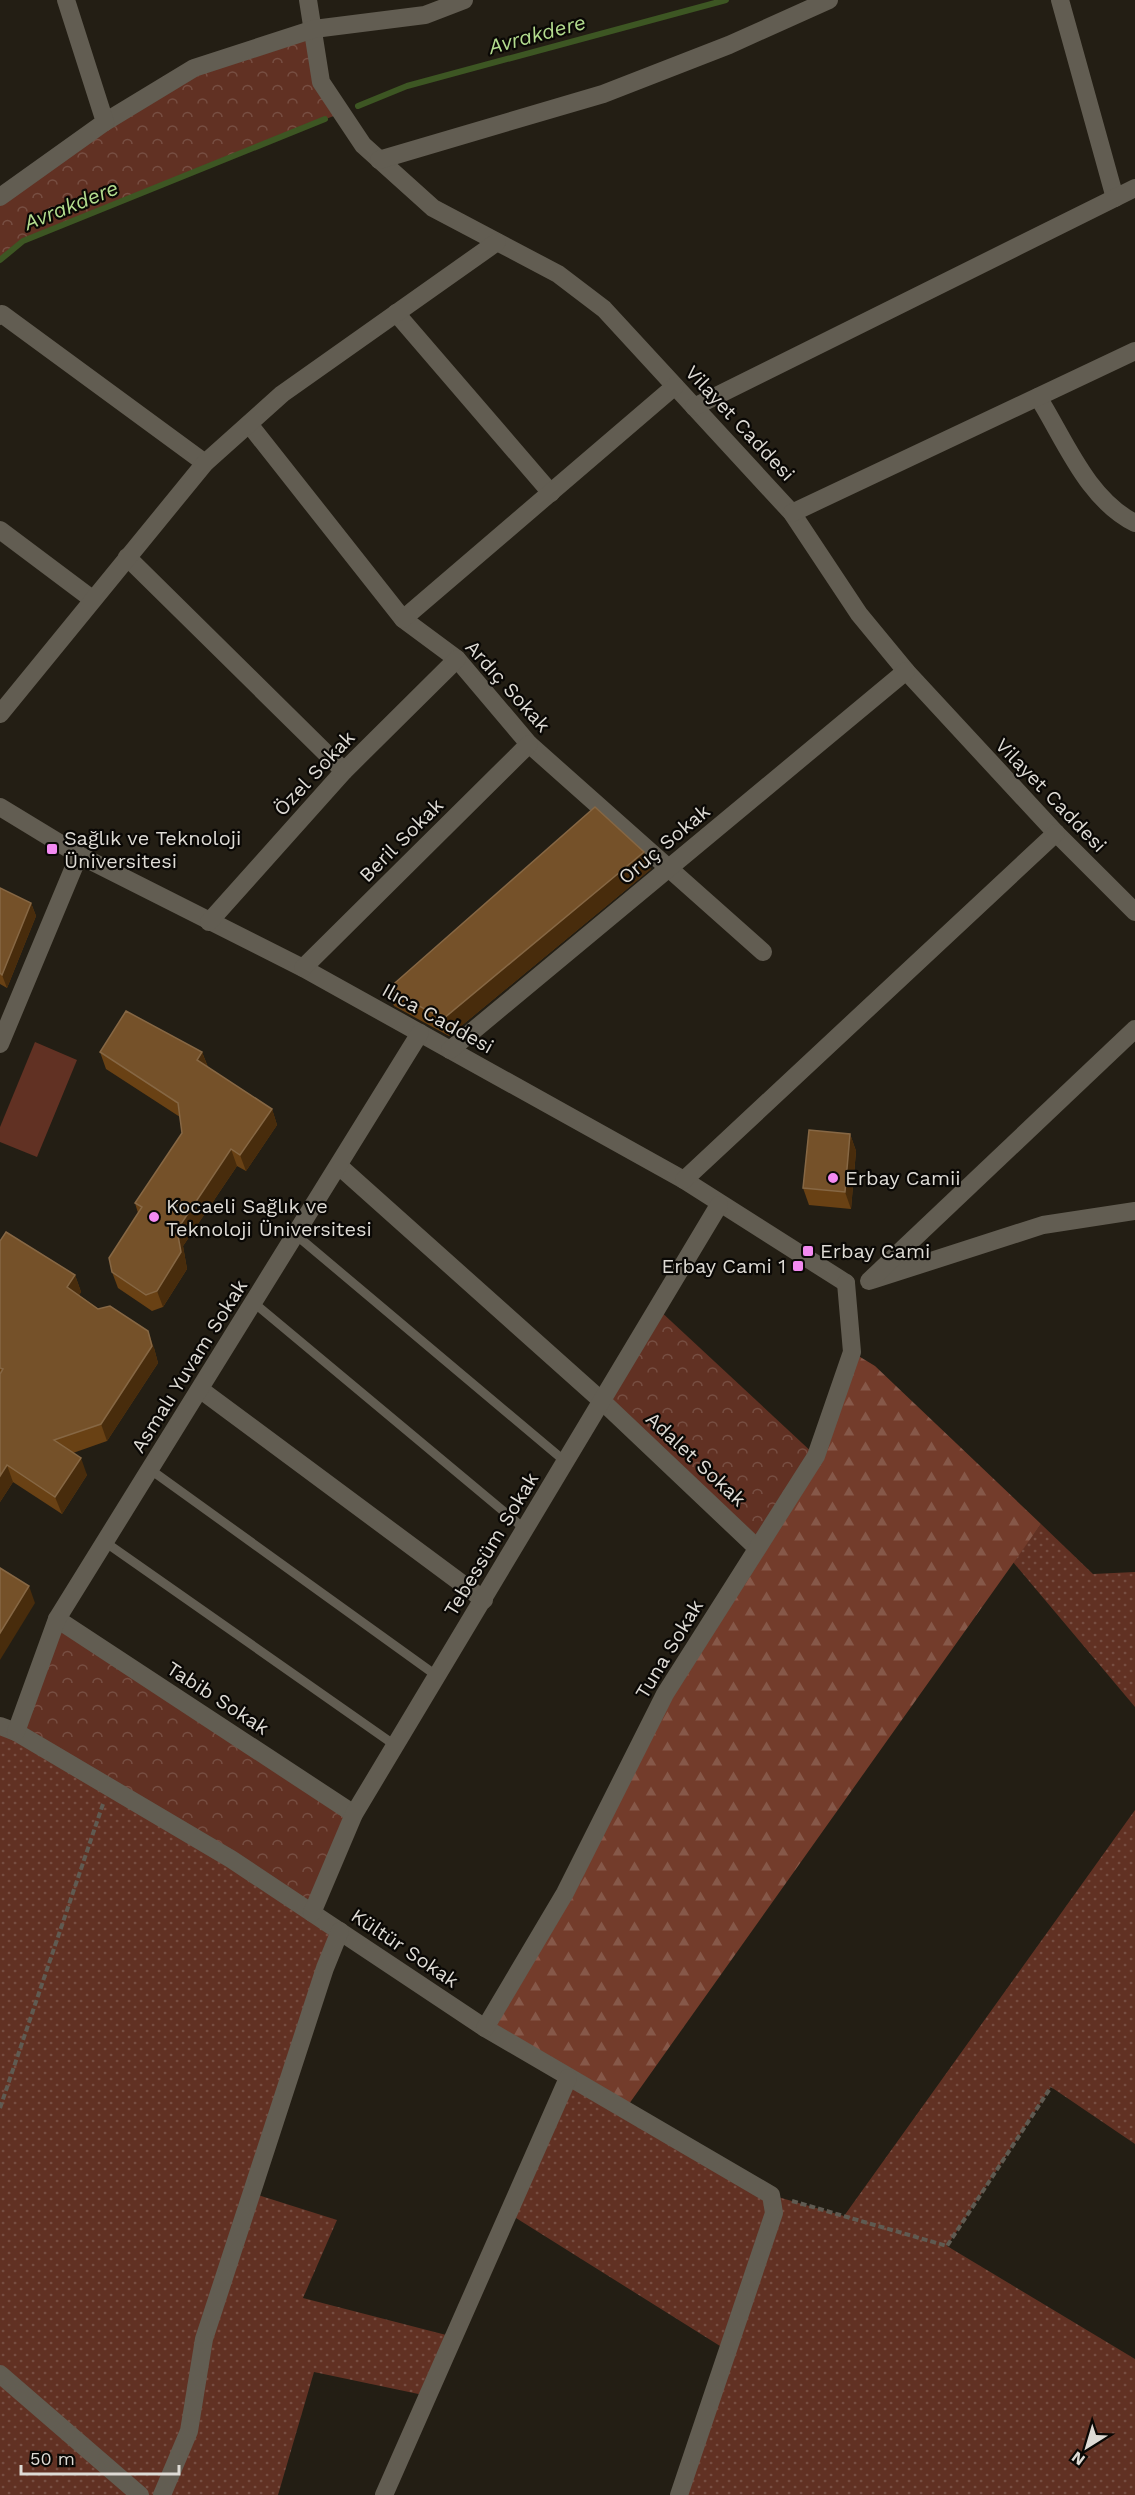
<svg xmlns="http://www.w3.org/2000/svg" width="1135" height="2495" viewBox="0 0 1135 2495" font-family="'Work Sans',sans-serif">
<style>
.grass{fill:url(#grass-dots)}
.forest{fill:url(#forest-firs)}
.park{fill:url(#park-crowns)}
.garden{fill:#613123}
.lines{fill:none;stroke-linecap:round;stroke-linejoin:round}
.stream{stroke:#3d5623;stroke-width:6}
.path{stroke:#5f5b52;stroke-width:4;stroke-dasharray:6 3;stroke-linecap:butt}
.lane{stroke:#625d52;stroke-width:9}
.street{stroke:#625d52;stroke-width:18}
.wall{fill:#694114}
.shaded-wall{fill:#482c0c}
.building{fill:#755129;stroke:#866744;stroke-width:1.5}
.poi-dot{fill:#f38af1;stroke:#0a0805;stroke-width:2}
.labels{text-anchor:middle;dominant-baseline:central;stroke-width:4.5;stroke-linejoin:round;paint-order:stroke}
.street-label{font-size:20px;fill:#dedbd5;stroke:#0a0805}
.poi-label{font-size:20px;fill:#dedbd5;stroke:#0a0805;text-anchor:start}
.water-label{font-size:21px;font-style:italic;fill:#b3dc8e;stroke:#0a0805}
</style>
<defs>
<pattern id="grass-dots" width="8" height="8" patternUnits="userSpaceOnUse" patternTransform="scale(1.5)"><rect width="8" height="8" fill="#613123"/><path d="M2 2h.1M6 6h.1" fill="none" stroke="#774e42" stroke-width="1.8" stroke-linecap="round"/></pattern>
<pattern id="forest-firs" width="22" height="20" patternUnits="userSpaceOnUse" patternTransform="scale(1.5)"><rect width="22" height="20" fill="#733c2b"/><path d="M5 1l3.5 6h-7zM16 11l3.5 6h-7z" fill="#865849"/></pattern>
<pattern id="park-crowns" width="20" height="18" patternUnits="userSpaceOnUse" patternTransform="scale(1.5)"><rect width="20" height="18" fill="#613123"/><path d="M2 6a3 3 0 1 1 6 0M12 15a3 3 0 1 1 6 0" fill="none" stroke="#774e42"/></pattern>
</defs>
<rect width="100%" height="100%" fill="#231e14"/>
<g class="grass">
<polygon points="1041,1524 1093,1574 1135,1572 1135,1707 1013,1562"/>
<polygon points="0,1726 340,1931 252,2193 337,2220 303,2298 454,2337 428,2396 314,2372 278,2495 0,2495"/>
<polygon points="1135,1810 1135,2144 1051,2087 947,2246 1135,2359 1135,2495 679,2495 728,2351 508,2213 568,2078 771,2195 844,2216"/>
</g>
<polygon class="forest" points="852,1352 875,1366 1041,1524 624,2111 485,2028 665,1694 816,1456"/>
<g class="park">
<polygon points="314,29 321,82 341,113 23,241 0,260 0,197 194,68"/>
<polygon points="658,1309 816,1456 757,1548 603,1402"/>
<polygon points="57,1619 354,1814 312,1913 16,1732"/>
</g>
<polygon class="garden" points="35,1042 77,1060 37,1157 0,1142 0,1127"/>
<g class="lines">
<g class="stream">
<polyline points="358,106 407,86 726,0"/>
<polyline points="0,260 23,241 325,119"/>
</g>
<g class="path">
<polyline points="0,2108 103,1804"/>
<polyline points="792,2201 947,2246 1051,2087"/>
</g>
<g class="lane">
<polyline points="296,1235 567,1463"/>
<polyline points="254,1303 526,1530"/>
<polyline points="151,1470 437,1676"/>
<polyline points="105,1542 396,1746"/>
</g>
<g class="street">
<polyline points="308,0 321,82 363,145 433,208 558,274 604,309 792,513 859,614 906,671 1056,833 1135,912"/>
<polyline points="1060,0 1115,198"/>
<polyline points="105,122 194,68 314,29 425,15 464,0"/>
<polyline points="379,160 603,94 729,45 829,0"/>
<polyline points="0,197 105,122 66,0"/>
<polyline points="396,313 551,493"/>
<polyline points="0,316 2,314 205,463"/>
<path d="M 1038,397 C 1065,440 1087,499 1135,523"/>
<polyline points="694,407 1135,188"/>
<polyline points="249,424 403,619 457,659 529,744 763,952"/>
<polyline points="792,513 1135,351"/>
<polyline points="0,530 92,599"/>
<polyline points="127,557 344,771"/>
<polyline points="403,619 675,386"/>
<polyline points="0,714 205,463 282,394 497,242"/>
<polyline points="0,807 79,855 303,968 684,1180 846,1283"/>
<polyline points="209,922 344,771 457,659"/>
<polyline points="303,968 529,744"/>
<polyline points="0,1044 79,855"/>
<polyline points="450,1050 906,671"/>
<polyline points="339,1166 603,1402 757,1548"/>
<polyline points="684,1180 1056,833"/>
<polyline points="872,1280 1043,1225 1135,1211"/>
<polyline points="869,1281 1135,1029"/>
<polyline points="201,1390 484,1600"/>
<polyline points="57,1619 354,1814"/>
<polyline points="0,1726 16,1732 231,1859 485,2028 771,2195 774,2213 679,2495"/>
<polyline points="16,1732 57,1619 420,1033"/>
<polyline points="312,1913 354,1814 719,1205"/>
<polyline points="485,2028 565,1893 665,1694 816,1456 852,1352 846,1283"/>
<polyline points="0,2374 140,2495"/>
<polyline points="162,2495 189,2431 204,2339 325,1968 340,1931"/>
<polyline points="384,2495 568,2078"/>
</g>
</g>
<g class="wall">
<polygon points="651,869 449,1036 394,1006 388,989"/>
<polygon points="0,888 31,903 36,916 7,988 0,984"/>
<polygon points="100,1052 202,1052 208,1067 272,1109 277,1125 246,1171 237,1166 183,1246 187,1269 163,1307 152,1311 118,1288 112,1272 138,1213 135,1203 182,1133 180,1117 106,1069"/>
<polygon points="850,1134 856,1151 851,1209 809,1205 803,1188"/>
<polygon points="0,1241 75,1275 81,1292 79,1295 154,1348 158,1363 107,1441 73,1453 87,1475 62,1514 13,1482 0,1502"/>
</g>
<g class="shaded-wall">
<polygon points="644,852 651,869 449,1036 443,1019"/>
<polygon points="31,903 36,916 7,988 2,975"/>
<polygon points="202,1052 208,1068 197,1060"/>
<polygon points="272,1109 277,1125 246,1171 240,1155"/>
<polygon points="850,1134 856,1151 851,1209 845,1192"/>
<polygon points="231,1149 237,1166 183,1246 187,1269 163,1307 157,1291 177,1230"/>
<polygon points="75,1275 81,1292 74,1304 67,1287"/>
<polygon points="148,1331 154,1348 158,1363 107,1441 101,1424"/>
<polygon points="81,1458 87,1475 62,1514 55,1497"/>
<polygon points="7,1465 13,1482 0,1502 0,1476"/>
<polygon points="29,1586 35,1603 0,1660 0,1633"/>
</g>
<g class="building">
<polygon points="595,807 644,852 443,1019 388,989"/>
<polygon points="0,888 31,903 2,975 0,973"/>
<polygon points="126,1011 202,1052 197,1060 272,1109 240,1155 231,1149 177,1230 181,1252 157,1291 146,1295 112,1272 109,1258 142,1207 135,1203 182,1133 178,1103 100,1052"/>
<polygon points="809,1130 850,1134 845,1192 803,1188"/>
<polygon points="6,1232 75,1275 67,1287 98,1309 110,1306 148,1331 152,1346 101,1424 54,1440 81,1458 55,1497 7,1465 0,1476 0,1374 3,1369 0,1368 0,1241"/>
<polygon points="0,1568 29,1586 0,1633"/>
</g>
<g class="poi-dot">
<rect x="46" y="843" width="12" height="12" rx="3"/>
<circle cx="833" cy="1178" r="6"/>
<circle cx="154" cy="1217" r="6"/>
<rect x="802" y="1245" width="12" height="12" rx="3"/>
<rect x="792" y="1260" width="12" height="12" rx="3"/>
</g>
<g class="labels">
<g class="street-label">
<text transform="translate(740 423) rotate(47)">Vilayet Caddesi</text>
<text transform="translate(508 686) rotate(48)">Ardıç Sokak</text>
<text transform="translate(314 773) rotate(-47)">Özel Sokak</text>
<text transform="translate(1051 795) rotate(46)">Vilayet Caddesi</text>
<text transform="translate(401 840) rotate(-45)">Beril Sokak</text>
<text transform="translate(664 844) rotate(-40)">Oruç Sokak</text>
<text transform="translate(438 1018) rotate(29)">Ilıca Caddesi</text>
<text transform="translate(189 1366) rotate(-58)">Asmalı Yuvam Sokak</text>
<text transform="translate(696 1459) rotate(43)">Adalet Sokak</text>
<text transform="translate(491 1544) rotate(-59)">Tebessüm Sokak</text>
<text transform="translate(669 1649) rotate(-59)">Tuna Sokak</text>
<text transform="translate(218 1698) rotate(33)">Tabib Sokak</text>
<text transform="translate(405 1948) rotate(34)">Kültür Sokak</text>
</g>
<g class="poi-label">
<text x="64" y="838">Sağlık ve Teknoloji<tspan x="64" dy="23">Üniversitesi</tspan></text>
<text x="845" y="1178">Erbay Camii</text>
<text x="166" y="1206">Kocaeli Sağlık ve<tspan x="166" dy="23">Teknoloji Üniversitesi</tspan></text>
<text x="820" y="1251">Erbay Cami</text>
<text x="786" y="1266" text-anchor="end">Erbay Cami 1</text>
</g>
<g class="water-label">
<text transform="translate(537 34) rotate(-15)">Avrakdere</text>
<text transform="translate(71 205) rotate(-22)">Avrakdere</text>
</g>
</g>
<g transform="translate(1087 2447) rotate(217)" stroke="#0a0805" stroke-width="4.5" paint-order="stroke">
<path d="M0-4.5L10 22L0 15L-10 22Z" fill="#dedbd5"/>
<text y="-9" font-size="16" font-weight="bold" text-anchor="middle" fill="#dedbd5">N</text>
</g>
<path d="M21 2465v9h158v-9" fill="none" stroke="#dedbd5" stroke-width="3"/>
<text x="30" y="2465" font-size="18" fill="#dedbd5" stroke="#0a0805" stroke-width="4.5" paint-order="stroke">50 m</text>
</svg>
